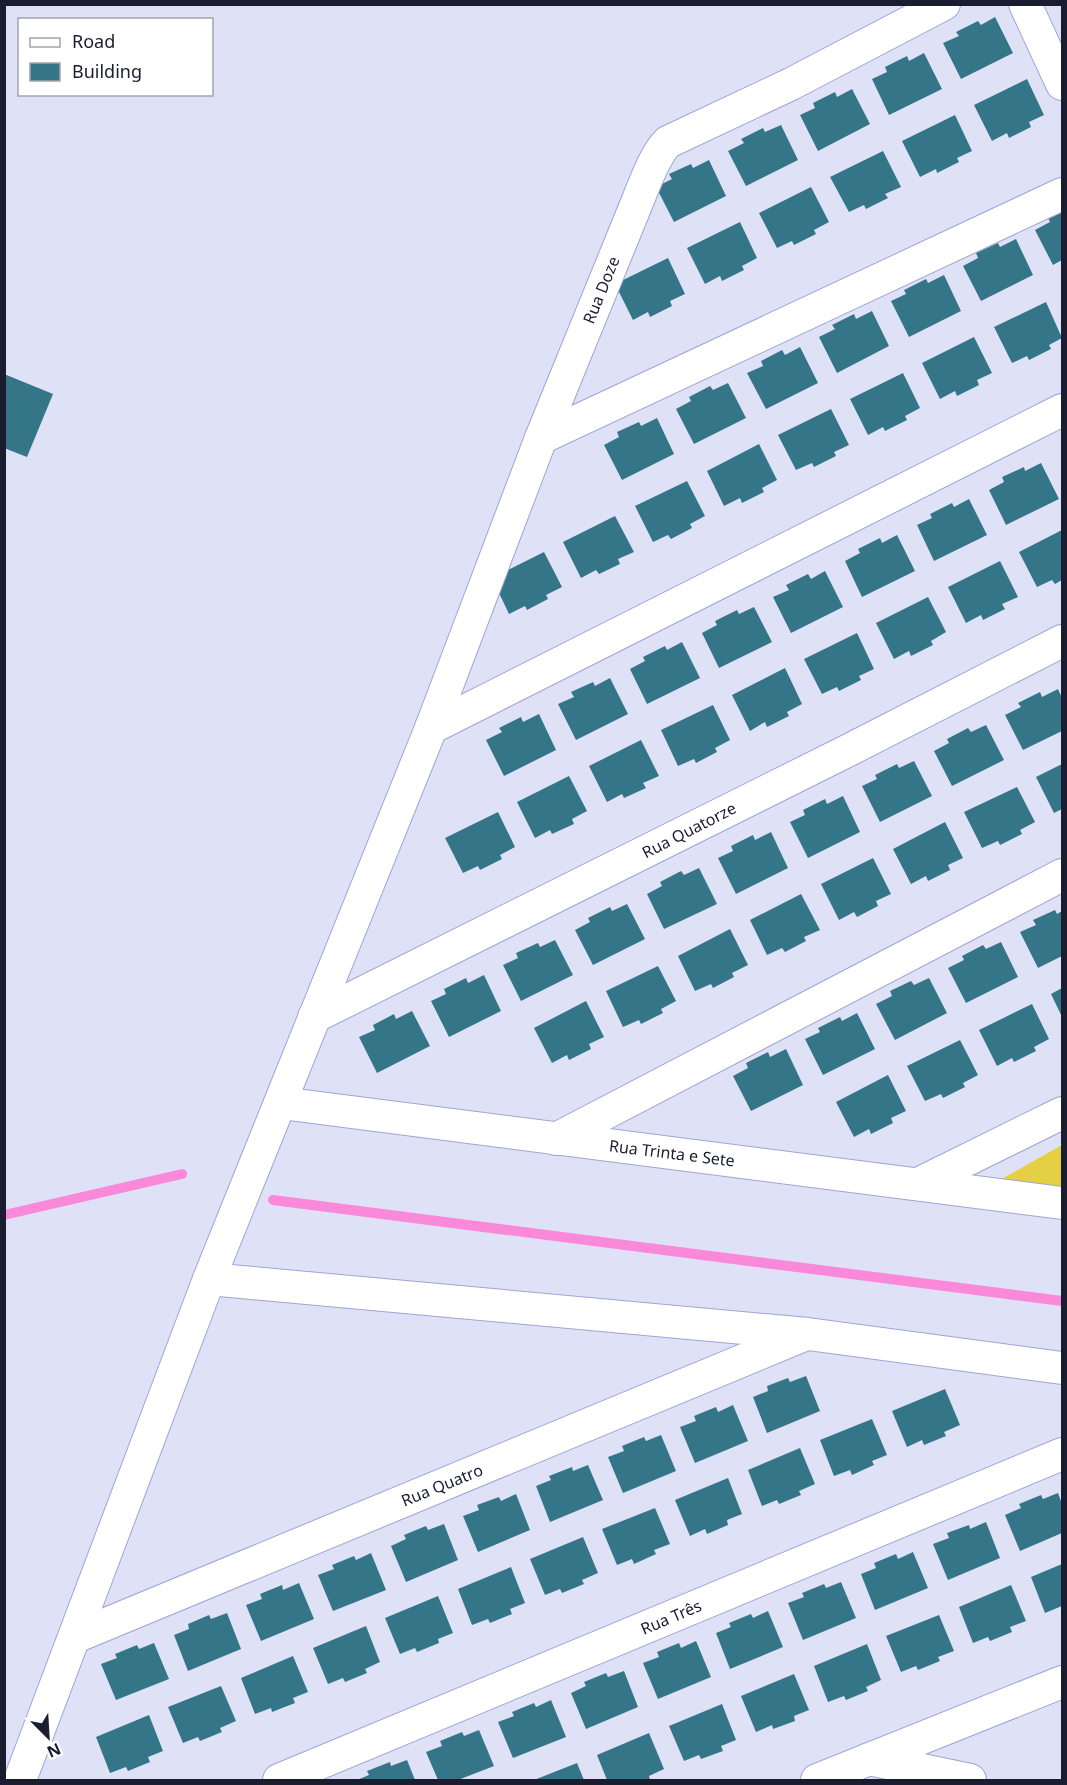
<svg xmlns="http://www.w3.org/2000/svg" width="1067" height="1785" viewBox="0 0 1067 1785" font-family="'Noto Sans',sans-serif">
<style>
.green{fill:#e5cf43}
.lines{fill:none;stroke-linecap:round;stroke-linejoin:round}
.stream{stroke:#fb89d9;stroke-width:10}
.building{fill:#357588}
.street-casing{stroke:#9fa4d5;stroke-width:34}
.street{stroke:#fff;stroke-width:32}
.labels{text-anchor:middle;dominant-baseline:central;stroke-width:6;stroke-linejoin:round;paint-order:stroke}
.street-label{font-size:16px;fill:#1a1c2f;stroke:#fff}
</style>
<rect width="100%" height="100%" fill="#dfe2f7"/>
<polygon class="green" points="1062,1145 1062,1186 998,1181"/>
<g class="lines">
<g class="stream">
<polyline points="273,1200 1062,1301"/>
<polyline points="4,1215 182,1174"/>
</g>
</g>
<g class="building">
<polygon points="995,17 1013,53 961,79 943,43 959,36 956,32 978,21 981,25"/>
<polygon points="924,53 942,89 889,115 872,79 887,72 885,67 907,56 909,61"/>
<polygon points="1027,79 1044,115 1029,122 1031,127 1009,138 1007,133 992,141 974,105"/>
<polygon points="852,89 870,124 818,151 800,115 815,108 813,103 835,92 837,97"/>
<polygon points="955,115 972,151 957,158 959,162 937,173 936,169 920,177 902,141"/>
<polygon points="781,125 798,160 746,186 728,151 744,143 741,139 763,128 765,132"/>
<polygon points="883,151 901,187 885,194 888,198 866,209 864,205 849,212 830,177"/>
<polygon points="709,160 726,196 674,222 656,187 672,179 669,174 691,164 693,168"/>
<polygon points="811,187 829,222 814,230 816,234 794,245 792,241 777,248 759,213"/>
<polygon points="1062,211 1062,260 1053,265 1035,230 1050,222 1048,218"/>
<polygon points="740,222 757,258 742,266 744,270 722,281 720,276 705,284 687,248"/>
<polygon points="1016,239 1033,275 981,301 963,266 978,258 976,253 998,243 1000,247"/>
<polygon points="668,258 685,294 670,301 672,306 650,317 648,312 633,320 615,284"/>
<polygon points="944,275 961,311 909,337 891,301 906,294 904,290 926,279 928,283"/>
<polygon points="1046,302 1062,338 1049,345 1051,349 1029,360 1027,356 1012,363 994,327"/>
<polygon points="872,311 889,346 837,373 819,337 835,329 832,325 854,314 856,319"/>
<polygon points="974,337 992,373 977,380 979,385 957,396 955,391 940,399 922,363"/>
<polygon points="800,347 818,383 766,409 747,373 763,366 761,361 782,350 785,355"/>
<polygon points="903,373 920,408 905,416 907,420 885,431 883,427 868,435 850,399"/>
<polygon points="4,374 53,394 27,457 4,448"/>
<polygon points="728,383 746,418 694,444 676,409 691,401 689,397 710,386 713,390"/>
<polygon points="831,409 849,445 834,452 836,456 814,467 812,463 796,470 778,435"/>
<polygon points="657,418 674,454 622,480 604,445 619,437 617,432 639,422 641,426"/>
<polygon points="759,444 777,480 762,488 764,492 742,503 740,498 724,506 707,471"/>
<polygon points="1041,463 1059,499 1006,525 989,490 1004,482 1002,477 1024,467 1025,471"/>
<polygon points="687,481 705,516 690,524 692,528 671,539 668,535 653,542 635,506"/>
<polygon points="969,499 987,535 934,561 917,525 932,518 930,514 952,503 954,507"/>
<polygon points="615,516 634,552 618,559 620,564 599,574 596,570 581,578 563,542"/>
<polygon points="1062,530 1062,580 1055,584 1052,580 1037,587 1019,552"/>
<polygon points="897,535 915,571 862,597 845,561 860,553 858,549 880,538 882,543"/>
<polygon points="544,552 562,587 546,595 548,599 527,610 525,606 509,614 492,578"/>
<polygon points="1000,561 1018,597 1002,604 1005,609 983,620 981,615 966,623 948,587"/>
<polygon points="825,571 843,607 791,633 773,597 789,590 786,585 808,574 811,579"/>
<polygon points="928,597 946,632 931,641 933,645 911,656 909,651 894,659 876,623"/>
<polygon points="754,607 772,642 719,668 702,633 717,625 715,621 737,610 739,614"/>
<polygon points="857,633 874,669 859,676 861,680 839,691 837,687 822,694 804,659"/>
<polygon points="682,642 700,678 647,704 630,669 645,661 643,657 665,646 667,650"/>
<polygon points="785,668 802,704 787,712 789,716 767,727 765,722 750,731 732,695"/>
<polygon points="610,678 628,714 576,740 558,704 574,697 571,692 593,682 595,686"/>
<polygon points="1058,689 1062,698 1062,731 1023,750 1005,715 1021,707 1018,703 1040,692 1042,697"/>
<polygon points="713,705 730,740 715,748 717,752 696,763 694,759 678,766 661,730"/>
<polygon points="539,714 556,750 504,776 486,740 502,732 499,728 521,717 523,722"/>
<polygon points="986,725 1004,760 952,786 934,751 949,743 947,739 968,728 971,732"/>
<polygon points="641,740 659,776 643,783 646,788 624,798 622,794 607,802 589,766"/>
<polygon points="914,761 932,796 880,822 862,786 877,779 875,775 897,764 899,768"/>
<polygon points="1062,764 1062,809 1054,813 1036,777"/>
<polygon points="569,776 587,811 572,819 574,824 552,834 550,830 535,838 517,802"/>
<polygon points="1017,787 1035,822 1020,830 1022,834 1000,845 998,841 982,848 964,812"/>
<polygon points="843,796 860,832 808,858 790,822 805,815 803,810 825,799 827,804"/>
<polygon points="498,812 515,847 500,855 502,859 480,870 478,866 463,873 445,838"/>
<polygon points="945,822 963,858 948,865 950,870 928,881 926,876 911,884 893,849"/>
<polygon points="771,832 788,868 736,894 718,858 733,851 731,846 753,835 755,840"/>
<polygon points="873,858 891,894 876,901 878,906 857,917 854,912 839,920 821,884"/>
<polygon points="699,868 717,904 664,929 647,894 662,886 660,882 681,871 684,875"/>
<polygon points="801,894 820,930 804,937 806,941 785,952 782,948 767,955 750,920"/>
<polygon points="627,904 645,939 593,965 575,930 590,922 588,918 610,907 612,911"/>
<polygon points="1055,910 1057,914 1062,911 1062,956 1038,968 1020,932 1036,925 1033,920"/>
<polygon points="730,929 748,965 732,973 734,977 713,988 711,984 695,991 678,956"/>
<polygon points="555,940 573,975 521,1001 503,965 518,958 516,953 538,943 540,947"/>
<polygon points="1001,942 1018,977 966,1003 948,968 964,960 962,956 983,945 986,949"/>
<polygon points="658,966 676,1001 661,1009 663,1013 641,1024 639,1020 623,1027 606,991"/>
<polygon points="484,975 501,1011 449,1037 431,1001 446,994 444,989 466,978 468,983"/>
<polygon points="929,978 947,1013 895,1040 876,1004 892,996 890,991 911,981 914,985"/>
<polygon points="1062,988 1062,1017 1051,994"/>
<polygon points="586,1001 604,1037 589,1044 591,1049 569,1060 567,1055 552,1063 534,1028"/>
<polygon points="1032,1004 1049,1039 1034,1047 1036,1051 1014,1062 1012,1058 997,1066 979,1030"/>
<polygon points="412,1011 430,1046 377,1073 359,1037 375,1030 373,1025 394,1014 396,1019"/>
<polygon points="857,1013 875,1049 823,1075 805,1039 820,1032 818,1028 840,1017 842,1021"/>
<polygon points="960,1040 978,1075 963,1083 965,1087 943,1098 941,1094 925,1101 907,1066"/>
<polygon points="786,1049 803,1085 751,1111 733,1076 748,1068 746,1063 768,1052 770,1057"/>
<polygon points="888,1075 906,1111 891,1118 893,1123 871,1134 869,1129 854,1137 836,1102"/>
<polygon points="806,1376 820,1411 767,1433 753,1397 768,1391 767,1386 788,1378 790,1382"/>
<polygon points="945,1389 960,1425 944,1432 946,1436 924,1445 922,1440 907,1447 892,1411"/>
<polygon points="733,1405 748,1441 695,1463 680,1427 696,1421 694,1416 716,1407 718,1412"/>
<polygon points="872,1419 887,1455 872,1461 874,1465 852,1475 850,1470 834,1476 820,1440"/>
<polygon points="661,1435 676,1471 623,1493 608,1457 624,1451 622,1446 644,1437 646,1441"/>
<polygon points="800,1448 815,1484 799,1491 801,1495 779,1504 777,1500 762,1506 748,1470"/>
<polygon points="588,1465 603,1500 550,1522 536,1486 551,1480 549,1476 572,1467 573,1471"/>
<polygon points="728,1478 742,1514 727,1520 728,1525 707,1534 705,1529 690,1536 675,1500"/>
<polygon points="1058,1493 1062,1504 1062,1533 1020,1551 1005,1515 1021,1508 1019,1504 1041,1495 1043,1499"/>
<polygon points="516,1494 530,1530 478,1552 463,1516 479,1510 477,1505 499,1497 501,1501"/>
<polygon points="655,1508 670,1544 654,1550 656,1554 634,1564 632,1559 617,1565 602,1529"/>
<polygon points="986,1522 1000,1558 948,1580 933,1544 949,1538 947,1533 969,1525 970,1529"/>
<polygon points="444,1524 458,1560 406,1582 391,1546 406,1539 404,1535 426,1526 428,1530"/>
<polygon points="583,1537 598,1573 582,1580 584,1584 562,1593 560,1589 545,1595 530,1559"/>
<polygon points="913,1552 928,1588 875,1610 861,1574 876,1568 874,1563 896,1554 898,1559"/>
<polygon points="371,1553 386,1590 333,1611 318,1575 334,1569 332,1565 354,1556 356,1560"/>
<polygon points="1062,1564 1062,1606 1045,1613 1031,1577"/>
<polygon points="511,1567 525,1603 510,1609 512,1614 490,1623 488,1619 472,1625 458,1589"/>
<polygon points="841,1582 856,1618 803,1640 788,1603 804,1597 802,1593 824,1584 826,1588"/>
<polygon points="299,1583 314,1619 261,1641 246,1605 262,1599 260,1594 282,1585 283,1590"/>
<polygon points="1011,1585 1026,1621 1010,1627 1012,1632 990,1641 988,1637 973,1643 959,1607"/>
<polygon points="438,1596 453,1633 438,1639 439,1643 417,1652 415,1648 400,1654 385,1618"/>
<polygon points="768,1611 783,1647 730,1669 716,1633 731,1627 729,1623 751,1614 753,1618"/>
<polygon points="227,1613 241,1649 188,1671 174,1635 189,1629 188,1624 209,1615 211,1619"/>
<polygon points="939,1615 954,1651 938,1657 940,1661 918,1670 916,1666 901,1672 886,1636"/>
<polygon points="366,1626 380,1662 365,1669 367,1673 345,1682 343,1678 328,1684 313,1648"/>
<polygon points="696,1641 711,1677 658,1699 643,1663 659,1657 657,1652 679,1643 681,1648"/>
<polygon points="154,1643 169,1679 116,1700 101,1664 117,1658 115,1654 137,1645 139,1649"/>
<polygon points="867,1644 881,1680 866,1687 868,1691 846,1700 844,1696 828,1702 814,1666"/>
<polygon points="293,1656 308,1692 293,1698 295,1703 272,1712 271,1708 255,1714 241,1678"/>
<polygon points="624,1671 638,1707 586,1729 571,1693 586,1686 584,1682 606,1673 608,1677"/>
<polygon points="794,1674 809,1710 794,1716 795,1721 773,1729 772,1725 756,1732 741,1696"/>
<polygon points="221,1686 236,1721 220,1728 222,1732 200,1741 198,1737 183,1743 168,1707"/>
<polygon points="551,1700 566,1737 513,1758 498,1722 514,1716 512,1712 534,1703 536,1707"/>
<polygon points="722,1704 736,1740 721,1746 723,1751 701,1759 699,1755 684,1761 669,1726"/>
<polygon points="149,1715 163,1751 148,1757 150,1762 128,1771 126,1767 110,1773 96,1737"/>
<polygon points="479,1730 494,1766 458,1780 438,1780 426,1752 442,1746 440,1741 462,1732 464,1736"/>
<polygon points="649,1733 664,1769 649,1776 650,1780 607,1780 597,1755"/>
<polygon points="407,1760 415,1780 357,1780 369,1775 367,1771 390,1762 391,1766"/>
<polygon points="577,1763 584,1780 534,1780"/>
</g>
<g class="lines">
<defs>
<g id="street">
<polyline points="1025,4 1062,84"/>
<polyline points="541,438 1062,194"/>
<polyline points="431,728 1062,410"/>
<polyline points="314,1017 849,750 1062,641"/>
<polyline points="281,1103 1062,1203"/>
<polyline points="556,1139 1062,875"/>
<polyline points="918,1184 1062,1113"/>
<polyline points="209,1279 808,1334 1062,1368"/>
<polyline points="75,1637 804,1335"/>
<polyline points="869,1759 970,1780"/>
<path d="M 20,1780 L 209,1279 L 431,728 L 541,438 L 638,200 C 645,183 655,154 668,142 L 791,84 L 944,4"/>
<polyline points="279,1780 1062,1454"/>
<polyline points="817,1780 1062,1682"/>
</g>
</defs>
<use href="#street" class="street-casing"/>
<use href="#street" class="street"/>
</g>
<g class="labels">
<g class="street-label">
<text transform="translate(601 290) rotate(-68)">Rua Doze</text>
<text transform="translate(689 830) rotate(-27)">Rua Quatorze</text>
<text transform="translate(672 1153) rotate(7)">Rua Trinta e Sete</text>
<text transform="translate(442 1485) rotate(-22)">Rua Quatro</text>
<text transform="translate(671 1617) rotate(-23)">Rua Três</text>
</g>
</g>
<rect width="1067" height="1785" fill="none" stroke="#1a1c2f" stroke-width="12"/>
<rect x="18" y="18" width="195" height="78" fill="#ffffff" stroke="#a3a4ac" stroke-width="1.5"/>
<rect x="30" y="38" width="30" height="9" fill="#ffffff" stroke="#a3a4ac" stroke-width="1.5"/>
<text x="72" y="48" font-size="18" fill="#1a1c2f">Road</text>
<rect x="30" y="63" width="30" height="18" fill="#357588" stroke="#a3a4ac" stroke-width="1.5"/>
<text x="72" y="78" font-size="18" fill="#1a1c2f">Building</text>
<g transform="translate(48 1737) rotate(156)" stroke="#ffffff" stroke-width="4.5" paint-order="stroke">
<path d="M0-4.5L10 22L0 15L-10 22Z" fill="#1a1c2f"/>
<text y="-9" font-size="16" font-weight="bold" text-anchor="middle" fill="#1a1c2f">N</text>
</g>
</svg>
